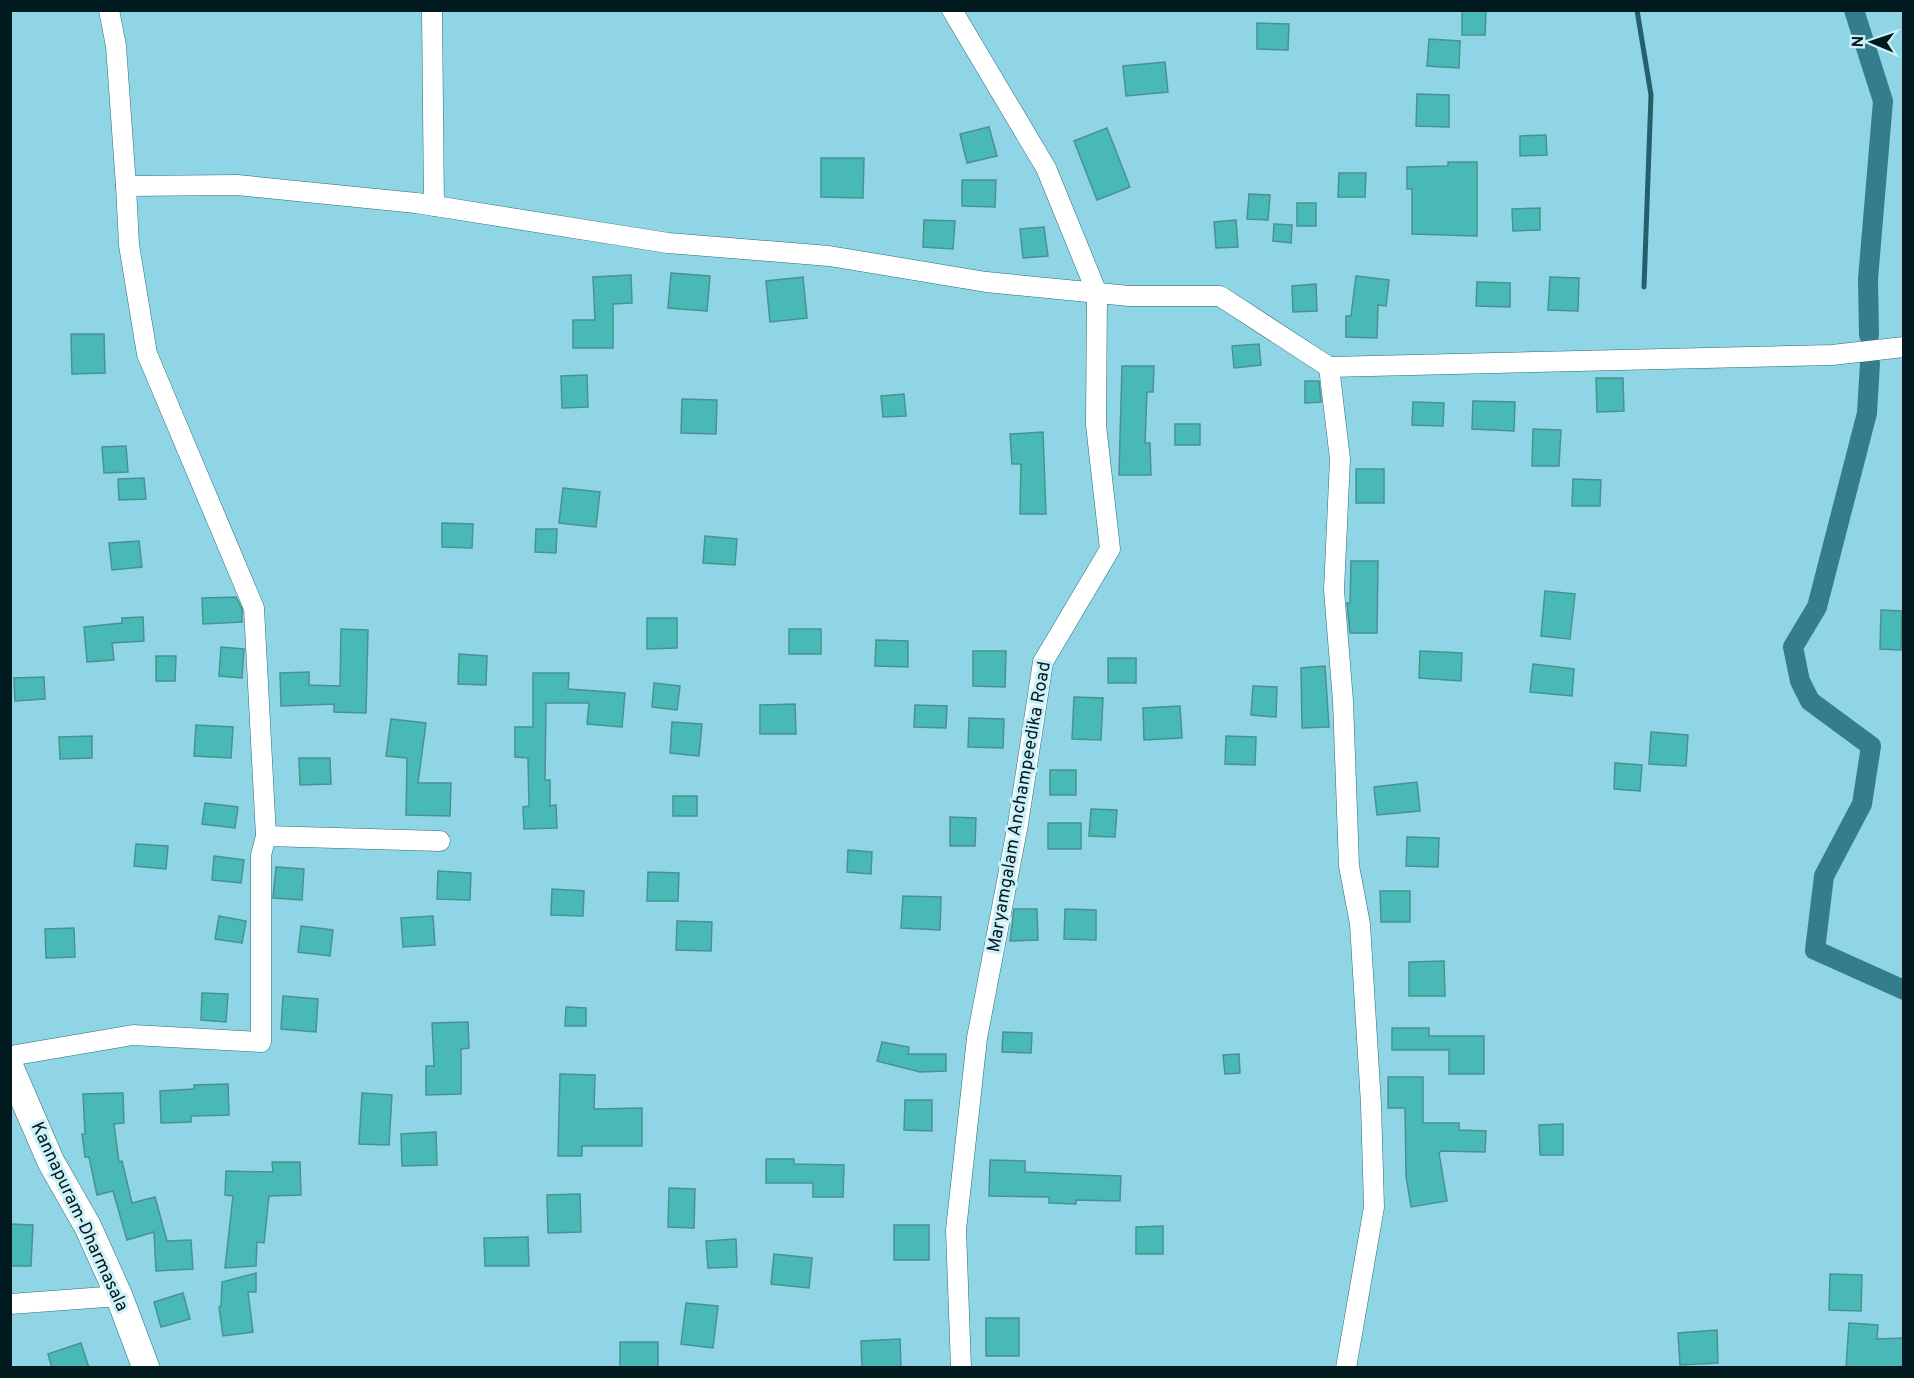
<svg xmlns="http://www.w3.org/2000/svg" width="1914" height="1378" viewBox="0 0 1914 1378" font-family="Overpass,sans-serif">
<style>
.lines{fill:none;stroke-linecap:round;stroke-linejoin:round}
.stream{stroke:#255f6c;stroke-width:5}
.canal{stroke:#357d8d;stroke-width:20}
.building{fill:#49b9b8;stroke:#499290;stroke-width:1.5}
.street-casing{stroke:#276e7d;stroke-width:21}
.secondary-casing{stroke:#276e7d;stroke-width:28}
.street{stroke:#fff;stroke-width:20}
.secondary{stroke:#fff;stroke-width:27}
.labels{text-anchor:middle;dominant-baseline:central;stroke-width:6;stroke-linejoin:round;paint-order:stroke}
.street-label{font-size:18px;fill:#001a20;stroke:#cef0f8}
</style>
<rect width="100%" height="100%" fill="#8fd5e5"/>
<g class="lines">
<polyline class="stream" points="1637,10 1651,95 1644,287"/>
<g class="canal">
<polyline points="1854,10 1883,101 1868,279 1869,335"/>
<polyline points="1870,363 1867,413 1817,607 1793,647 1800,681 1810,701 1871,746 1862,804 1824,876 1815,950 1904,990"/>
</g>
</g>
<g class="building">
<polygon points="1462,11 1486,11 1485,35 1462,35"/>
<polygon points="1257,23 1289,24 1288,50 1257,49"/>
<polygon points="1429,39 1460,41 1459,68 1427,66"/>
<polygon points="1165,62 1168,92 1126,96 1123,66"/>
<polygon points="1417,94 1449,95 1449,127 1416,126"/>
<polygon points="989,127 997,156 967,163 960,134"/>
<polygon points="1107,128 1130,187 1097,200 1074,141"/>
<polygon points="1546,135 1547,155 1520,156 1520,136"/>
<polygon points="821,158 864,158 863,198 821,197"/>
<polygon points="1448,162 1477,162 1477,236 1412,234 1412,189 1407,189 1407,167 1448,166"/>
<polygon points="1339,173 1366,173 1365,197 1338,197"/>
<polygon points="962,180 996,180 995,207 962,206"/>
<polygon points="1249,194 1270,195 1268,220 1247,219"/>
<rect x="1297" y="203" width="19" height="23"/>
<polygon points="1540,208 1540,230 1513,231 1512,209"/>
<polygon points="924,220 955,221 953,249 923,247"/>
<polygon points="1236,220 1238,247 1216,248 1214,222"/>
<polygon points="1274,224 1292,225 1291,243 1273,241"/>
<polygon points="1044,227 1048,256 1023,258 1020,229"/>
<polygon points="671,273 710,276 707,311 668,308"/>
<polygon points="631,275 632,303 613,304 613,348 573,348 573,320 595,320 593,277"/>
<polygon points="1356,276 1389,280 1386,306 1378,305 1377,338 1346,337 1346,316 1351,316"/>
<polygon points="803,277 807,318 770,322 766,281"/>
<polygon points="1550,277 1579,278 1578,311 1548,310"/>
<polygon points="1477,282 1510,283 1510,307 1476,306"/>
<polygon points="1316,284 1317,311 1293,312 1292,286"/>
<polygon points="71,334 104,334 105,373 72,374"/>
<polygon points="1259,344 1261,365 1234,368 1232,346"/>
<polygon points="1122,366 1154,366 1153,392 1147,392 1145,443 1150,443 1151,475 1119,475"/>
<polygon points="587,375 588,407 562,408 561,376"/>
<polygon points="1596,378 1623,378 1624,411 1597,412"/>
<polygon points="1305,381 1319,381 1321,402 1305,403"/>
<polygon points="904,394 906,416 883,417 881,396"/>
<polygon points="682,399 717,400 716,434 681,433"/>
<polygon points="1473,401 1515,402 1514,431 1472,429"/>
<polygon points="1413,402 1444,403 1443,426 1412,425"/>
<rect x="1175" y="424" width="25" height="21"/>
<polygon points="1533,429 1561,430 1559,466 1532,466"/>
<polygon points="1043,432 1046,514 1020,514 1021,464 1012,464 1010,434"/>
<polygon points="126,446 128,472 104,473 102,447"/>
<rect x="1356" y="469" width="28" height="34"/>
<polygon points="144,478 146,499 119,500 118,479"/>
<polygon points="1573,479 1601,480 1600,506 1572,506"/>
<polygon points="563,488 600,492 596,527 559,523"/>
<polygon points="442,523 473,524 472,548 442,547"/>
<polygon points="536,529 557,529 556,553 535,552"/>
<polygon points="705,536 737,539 735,565 703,563"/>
<polygon points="139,541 142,567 112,570 109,543"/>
<polygon points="1351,561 1378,561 1377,633 1350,633 1347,603 1350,603"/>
<polygon points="1545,591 1575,594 1570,639 1541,636"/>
<polygon points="236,597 242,609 242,622 203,624 202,598"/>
<polygon points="1881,610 1902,611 1901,650 1880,649"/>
<polygon points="143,617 144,641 112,643 114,660 87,662 84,627 122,623 122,618"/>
<polygon points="647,618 677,618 677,648 647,649"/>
<polygon points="341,629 368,630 366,713 334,712 334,704 281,706 280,673 309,672 309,685 340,686"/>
<rect x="789" y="629" width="32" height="25"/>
<polygon points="876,640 908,641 908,667 875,666"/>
<polygon points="221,647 244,649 242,678 219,676"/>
<polygon points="973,651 1006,651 1005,687 973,686"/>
<polygon points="1420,651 1462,653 1461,681 1419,678"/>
<polygon points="459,654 487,656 486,685 458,684"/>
<polygon points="156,656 176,656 175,681 156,681"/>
<rect x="1108" y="658" width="28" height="25"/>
<polygon points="1533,664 1574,669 1572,696 1530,692"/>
<polygon points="1325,666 1329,727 1302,728 1301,668"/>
<polygon points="533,673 569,673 568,689 625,693 622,727 587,724 589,703 546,703 545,780 550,780 550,806 556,805 557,828 524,829 523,807 529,806 528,758 515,757 515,727 533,727"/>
<polygon points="44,677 45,699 15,701 14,678"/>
<polygon points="654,683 680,686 677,710 652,707"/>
<polygon points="1253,686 1277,687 1276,717 1251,715"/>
<polygon points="1074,697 1103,698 1101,740 1072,739"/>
<polygon points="795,704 796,734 760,734 760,705"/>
<polygon points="915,705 947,706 946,728 914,727"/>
<polygon points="1180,706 1182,738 1144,740 1143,708"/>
<polygon points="969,718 1004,719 1003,748 968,747"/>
<polygon points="391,719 426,723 418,783 451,783 450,816 406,815 407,758 386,756"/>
<polygon points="672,722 702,724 699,756 670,753"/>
<polygon points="196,725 233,727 231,758 194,756"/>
<polygon points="1651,732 1688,735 1686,766 1649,764"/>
<polygon points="92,736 92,758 60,759 59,737"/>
<polygon points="1226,736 1256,737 1255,765 1225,764"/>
<polygon points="299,758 330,758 331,784 300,785"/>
<polygon points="1615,763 1642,765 1640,791 1614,789"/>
<rect x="1050" y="770" width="26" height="25"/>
<polygon points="1417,782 1420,811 1377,815 1374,787"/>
<rect x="673" y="796" width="24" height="20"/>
<polygon points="205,803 238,807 235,828 202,824"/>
<polygon points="1091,809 1117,810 1115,837 1089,836"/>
<polygon points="950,817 976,818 975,846 950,846"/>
<rect x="1048" y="823" width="33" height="26"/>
<polygon points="1407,837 1439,838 1438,867 1406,866"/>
<polygon points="136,844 168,846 166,869 134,866"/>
<polygon points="848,850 872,852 871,874 847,872"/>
<polygon points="214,856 244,860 241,883 212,880"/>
<polygon points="276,867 304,869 302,900 273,898"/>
<polygon points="438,871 471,873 470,900 437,899"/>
<polygon points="648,872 679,873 678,901 647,901"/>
<polygon points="552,889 584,891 583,916 551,915"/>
<polygon points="1380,891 1410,891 1410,922 1381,922"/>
<polygon points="903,896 941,897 940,930 901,928"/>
<polygon points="1014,909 1037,909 1038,940 1010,941"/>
<polygon points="1065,909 1096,910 1096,940 1064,939"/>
<polygon points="219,916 246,921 242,943 215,939"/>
<polygon points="433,916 435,945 403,947 401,918"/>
<polygon points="677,921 712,922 711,951 676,950"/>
<polygon points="301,926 333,930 330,956 298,952"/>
<polygon points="74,928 75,957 46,958 45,929"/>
<polygon points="1444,961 1445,996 1409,996 1409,962"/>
<polygon points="202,993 228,994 226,1022 201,1020"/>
<polygon points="283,996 318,999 316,1032 281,1029"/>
<polygon points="566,1007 586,1008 586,1026 565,1026"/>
<polygon points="468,1022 469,1048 461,1049 461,1094 426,1095 426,1066 434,1066 432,1023"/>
<polygon points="1392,1028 1429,1028 1429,1036 1484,1036 1484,1074 1449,1074 1449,1050 1392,1050"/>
<polygon points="1003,1032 1032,1033 1031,1053 1002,1052"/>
<polygon points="882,1042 909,1047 908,1054 946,1054 946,1071 920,1072 877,1061"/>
<polygon points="1239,1054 1240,1073 1225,1074 1223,1055"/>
<polygon points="560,1074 595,1075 594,1109 642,1108 642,1146 582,1146 582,1156 558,1156"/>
<polygon points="1388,1077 1423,1077 1423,1123 1459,1123 1459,1130 1486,1131 1485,1152 1441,1151 1439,1153 1447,1201 1411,1207 1406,1176 1405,1108 1388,1108"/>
<polygon points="228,1084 229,1115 191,1116 191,1122 161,1123 160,1091 194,1089 194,1085"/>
<polygon points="123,1093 124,1123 114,1124 119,1162 122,1161 132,1203 155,1197 167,1241 191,1240 193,1269 156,1271 154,1232 127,1240 113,1191 97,1195 89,1157 85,1157 82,1134 85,1134 83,1094"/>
<polygon points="362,1093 392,1095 389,1145 359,1144"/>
<polygon points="905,1100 932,1100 932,1131 904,1130"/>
<polygon points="1563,1124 1563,1155 1540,1155 1539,1125"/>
<polygon points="436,1132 437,1165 402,1166 401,1134"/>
<polygon points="766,1159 794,1159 794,1164 844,1165 843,1197 813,1197 813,1183 766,1183"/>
<polygon points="990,1160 1025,1161 1025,1172 1121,1176 1120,1201 1076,1200 1076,1204 1049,1203 1049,1197 989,1196"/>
<polygon points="272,1162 300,1162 301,1195 269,1196 264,1243 257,1242 256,1266 225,1268 233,1196 225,1195 226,1171 273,1172"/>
<polygon points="669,1188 695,1189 694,1228 668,1227"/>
<polygon points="580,1194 581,1232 548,1233 547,1195"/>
<polygon points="10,1224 33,1225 31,1266 10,1266"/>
<rect x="894" y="1225" width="35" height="35"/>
<polygon points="1163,1226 1163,1254 1136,1254 1136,1227"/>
<polygon points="528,1237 529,1266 485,1266 484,1238"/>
<polygon points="736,1239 737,1267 708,1268 706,1241"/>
<polygon points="774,1254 812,1258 809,1288 771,1284"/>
<polygon points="256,1273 256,1292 248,1292 253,1332 223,1336 219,1307 221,1306 222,1282"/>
<polygon points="1830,1274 1862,1275 1861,1311 1829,1310"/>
<polygon points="183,1293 190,1319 161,1327 154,1302"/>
<polygon points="686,1303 718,1306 713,1348 681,1344"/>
<rect x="986" y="1318" width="33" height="38"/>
<polygon points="1849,1323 1878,1325 1877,1339 1904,1338 1904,1368 1846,1368"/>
<polygon points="1717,1330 1718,1363 1680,1365 1678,1333"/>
<polygon points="900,1339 901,1368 862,1368 861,1341"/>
<rect x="620" y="1342" width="38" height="26"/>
<polygon points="81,1343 89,1368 52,1368 48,1354"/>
</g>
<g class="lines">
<defs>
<g id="street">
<polyline points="109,10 116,46 126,186 237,185 416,203 668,243 829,256 986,282 1129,296 1220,296 1329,367 1832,355 1904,347"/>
<polyline points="432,10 434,206"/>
<polyline points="952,10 1046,168 1097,293 1096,425 1110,549 1043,662 1018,824 977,1038 956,1230 961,1368"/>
<polyline points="1329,367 1340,459 1334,590 1343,701 1349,866 1360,924 1371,1104 1374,1207 1346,1368"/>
<polyline points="266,836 440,841"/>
<polyline points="10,1056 133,1035 261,1042 261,855 266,836 254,608 147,354 129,245 126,186"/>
<polyline points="10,1304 119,1296"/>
</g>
<polyline id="secondary" points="10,1067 51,1162 88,1227 119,1296 146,1368"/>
</defs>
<use href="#street" class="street-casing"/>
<use href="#secondary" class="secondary-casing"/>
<use href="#street" class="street"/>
<use href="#secondary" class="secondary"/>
</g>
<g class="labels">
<g class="street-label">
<text transform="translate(1020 807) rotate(-80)">Maryamgalam Anchampeedika Road</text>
<text transform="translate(79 1217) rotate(65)">Kannapuram-Dharmasala</text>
</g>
</g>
<rect width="1914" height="1378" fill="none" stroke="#001a20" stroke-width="24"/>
<g transform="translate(1872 42) rotate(272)" stroke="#cef0f8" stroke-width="4.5" paint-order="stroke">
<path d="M0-4.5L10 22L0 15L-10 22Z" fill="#001a20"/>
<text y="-9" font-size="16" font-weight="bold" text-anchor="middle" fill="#001a20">N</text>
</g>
</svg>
